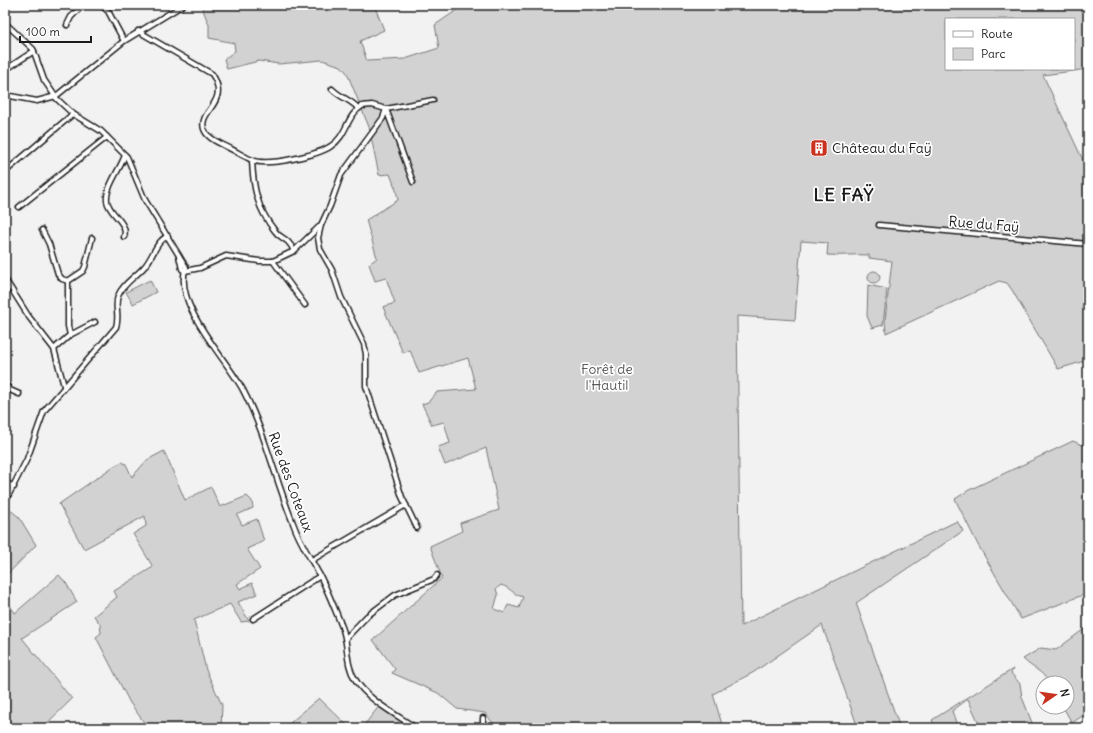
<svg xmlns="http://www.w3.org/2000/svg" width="1093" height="733" viewBox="0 0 1093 733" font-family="Delius,sans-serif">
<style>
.green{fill:#d2d2d2;stroke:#777;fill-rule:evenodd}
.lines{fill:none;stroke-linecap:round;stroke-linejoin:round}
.street-casing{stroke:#1c1c1c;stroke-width:7}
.street{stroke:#fff;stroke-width:4}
.labels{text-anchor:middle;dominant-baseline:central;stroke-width:3.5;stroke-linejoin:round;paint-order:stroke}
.poi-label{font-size:14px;fill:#1c1c1c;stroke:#fff;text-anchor:start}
.street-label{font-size:14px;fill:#1c1c1c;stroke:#fff}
.park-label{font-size:14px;fill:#5c5c5c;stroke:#fff}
.district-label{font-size:18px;font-weight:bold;letter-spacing:1px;fill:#1c1c1c;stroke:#fff}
</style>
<rect width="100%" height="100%" fill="#f2f2f2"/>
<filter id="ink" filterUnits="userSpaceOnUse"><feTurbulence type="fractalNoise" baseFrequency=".025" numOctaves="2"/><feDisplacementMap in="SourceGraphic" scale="8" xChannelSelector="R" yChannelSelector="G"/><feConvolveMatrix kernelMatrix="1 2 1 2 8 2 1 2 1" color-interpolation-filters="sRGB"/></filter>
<g filter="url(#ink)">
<g class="green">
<path d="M 201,5 L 374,5 L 384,30 L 360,41 L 367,61 L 405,59 L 439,48 L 435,25 L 457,10 L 456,5 L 1088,5 L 1088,69 L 1043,75 L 1088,171 L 1088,360 L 1058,369 L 1012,290 L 1007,283 L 999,281 L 886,333 L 885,320 L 892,261 L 869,258 L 869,255 C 855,254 842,256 827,255 L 828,243 L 801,241 L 795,320 L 737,316 L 741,626 L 957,521 L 963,531 L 856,603 L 900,728 L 858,728 L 822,625 L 754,672 L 713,694 L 723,728 L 497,728 L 485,713 L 457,709 L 438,693 L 392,673 L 395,669 L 373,640 L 442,578 L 430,546 L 462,531 L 460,523 L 499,510 L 486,448 L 445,465 L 438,447 L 450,443 L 444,422 L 432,425 L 422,404 L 428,402 L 437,392 L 476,389 L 468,358 L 419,373 L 410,350 L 403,353 L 383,307 L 395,303 L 386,278 L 375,281 L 369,264 L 377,258 L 366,220 L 398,200 L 396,190 L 390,174 L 379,175 L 369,127 L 347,73 L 341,66 L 322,60 L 279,64 L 259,61 L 227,69 L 224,59 L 235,51 L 234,43 L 209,38 L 209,25 ZM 946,19 L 1074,19 L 1074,69 L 946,69 ZM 501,585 C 511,588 512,594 523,597 L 519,608 L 508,605 L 504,613 L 494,609 L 498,595 L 496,589 Z"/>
<circle cx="874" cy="277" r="6"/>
<polygon points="150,280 156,292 133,304 126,292"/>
<polygon points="868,285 887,289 883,325 872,328 867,316"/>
<polygon points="1073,441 1082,445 1088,443 1088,593 1021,619 978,545 955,499 969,490"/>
<polygon points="164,451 185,500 211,487 220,507 247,496 252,501 253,508 237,515 242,525 257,519 264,541 247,549 260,569 237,584 240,589 252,583 257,594 238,602 249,621 241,622 230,604 194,620 206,670 222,705 221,728 148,728 130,703 96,637 101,633 100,624 94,616 117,597 114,591 153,567 133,534 146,526 145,516 84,549 59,504 114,466 122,462 126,464 132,477 147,460"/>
<polygon points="5,506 19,517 36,545 5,577"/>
<polygon points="59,575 66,583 77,602 22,638 72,699 42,728 5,728 5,598 15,613"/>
<path d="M 1088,626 L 1088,669 L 1086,670 L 1088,674 L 1088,712 L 1072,723 L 1063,707 L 1067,707 L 1067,683 L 1049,683 C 1042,670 1033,669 1023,659 L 1041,648 L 1056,650 Z"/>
<polygon points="1013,669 1011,673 1020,684 1022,697 1034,728 981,728 968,699 952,711 958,728 935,728 932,720"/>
<polygon points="319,698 350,728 297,728 290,723"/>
<polygon points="380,705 400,720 393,728 362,728"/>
</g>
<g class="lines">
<defs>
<g id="street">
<polyline points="5,5 6,5"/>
<polyline points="101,5 108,11 124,41"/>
<path d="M 5,23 L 33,49 L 44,80 L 57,99 L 73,114 L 101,131 L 127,157 L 145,200 L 186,267 C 172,304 226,358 243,390 C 265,432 275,479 293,523 C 299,541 310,557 319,574 C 328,591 335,609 342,627 C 349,644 345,664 355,679 C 366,699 397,715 416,728"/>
<polyline points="67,25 71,17 83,5"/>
<path d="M 138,31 L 212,74 C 231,103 198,110 204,129 C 207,138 218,142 225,146 C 234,150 243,156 252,160 C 267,167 318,155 331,146 C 347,136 346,116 362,106 L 372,105 L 386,109 L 433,100"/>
<polyline points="5,70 34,51"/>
<path d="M 332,89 C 341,98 351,100 358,108"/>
<polyline points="5,95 37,101 56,96 124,41 183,5"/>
<polyline points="386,109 413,182"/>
<path d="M 252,160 C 253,187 257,209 275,231 C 281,240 287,236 294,251"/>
<polyline points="5,172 73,114"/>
<polyline points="19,207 107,137"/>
<polyline points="321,225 318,238 320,249 332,270 341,297 364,344 366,354 366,386 402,497 417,528"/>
<polyline points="879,225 1088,244"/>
<polyline points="42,230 49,244 58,274 62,279 68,281"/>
<path d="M 124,237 C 129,223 109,214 107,201 C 105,188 121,168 125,155"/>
<polyline points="179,256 182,269 185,271"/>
<polyline points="273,261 305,305"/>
<polyline points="185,271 200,268 226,256 259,261 273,261 294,251 321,225 330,206 341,175 383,118 386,109"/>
<polyline points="5,279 29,317 54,349 64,386"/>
<polyline points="5,291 10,288"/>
<polyline points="70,335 95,322"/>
<polyline points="54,349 70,335 68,326 68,281 83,271 85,267 92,238"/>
<polyline points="5,384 10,390 19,394"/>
<polyline points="5,482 14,487"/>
<path d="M 5,502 L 27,459 L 44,411 L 116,327 C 120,316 114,306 118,296 C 123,283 137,276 145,266 C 153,257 156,241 168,236"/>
<polyline points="312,560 406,505"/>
<polyline points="253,619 320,576"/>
<polyline points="346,638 367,616 395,595 434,579 437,575"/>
<polyline points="483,728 483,718"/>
</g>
</defs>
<use href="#street" class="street-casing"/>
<use href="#street" class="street"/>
</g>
</g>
<defs>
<symbol id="building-square" viewBox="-11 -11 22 22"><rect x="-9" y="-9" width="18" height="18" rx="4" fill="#c8321e" stroke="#fff"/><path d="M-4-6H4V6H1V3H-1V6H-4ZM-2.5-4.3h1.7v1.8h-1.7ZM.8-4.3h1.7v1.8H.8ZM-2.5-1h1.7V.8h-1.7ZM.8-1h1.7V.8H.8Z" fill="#fff"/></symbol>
</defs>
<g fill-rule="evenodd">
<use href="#building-square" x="809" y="138" width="20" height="20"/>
</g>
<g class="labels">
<g class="poi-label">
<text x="832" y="148">Château du Faÿ</text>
</g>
<g class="street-label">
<text transform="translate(984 224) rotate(5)">Rue du Faÿ</text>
<text transform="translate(291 482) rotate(70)">Rue des Coteaux</text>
</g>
<g class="park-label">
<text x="607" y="369">Forêt de<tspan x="607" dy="16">l'Hautil</tspan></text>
</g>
<g class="district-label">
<text x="844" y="194">LE FAŸ</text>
</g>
</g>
<rect width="1093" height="733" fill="none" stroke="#fff" stroke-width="20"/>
<rect x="10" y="10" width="1073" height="713" fill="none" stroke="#1c1c1c" stroke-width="1.5" filter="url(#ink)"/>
<rect x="945" y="18" width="130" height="52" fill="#ffffff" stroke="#a4a4a4"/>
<rect x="953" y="31" width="20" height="6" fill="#ffffff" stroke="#a4a4a4"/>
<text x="981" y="38" font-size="12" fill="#1c1c1c">Route</text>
<rect x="953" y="48" width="20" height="12" fill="#d2d2d2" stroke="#a4a4a4"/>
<text x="981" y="58" font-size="12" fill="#1c1c1c">Parc</text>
<g transform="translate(1055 695) rotate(77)"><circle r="19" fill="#ffffff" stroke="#a4a4a4"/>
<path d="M0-3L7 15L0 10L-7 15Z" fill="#c8321e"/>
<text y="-6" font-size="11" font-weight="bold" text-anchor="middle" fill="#1c1c1c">N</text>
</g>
<path d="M20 36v6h71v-6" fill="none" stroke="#1c1c1c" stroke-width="2"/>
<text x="26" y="36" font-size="12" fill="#1c1c1c" stroke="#ffffff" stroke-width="3" paint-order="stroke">100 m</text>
</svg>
